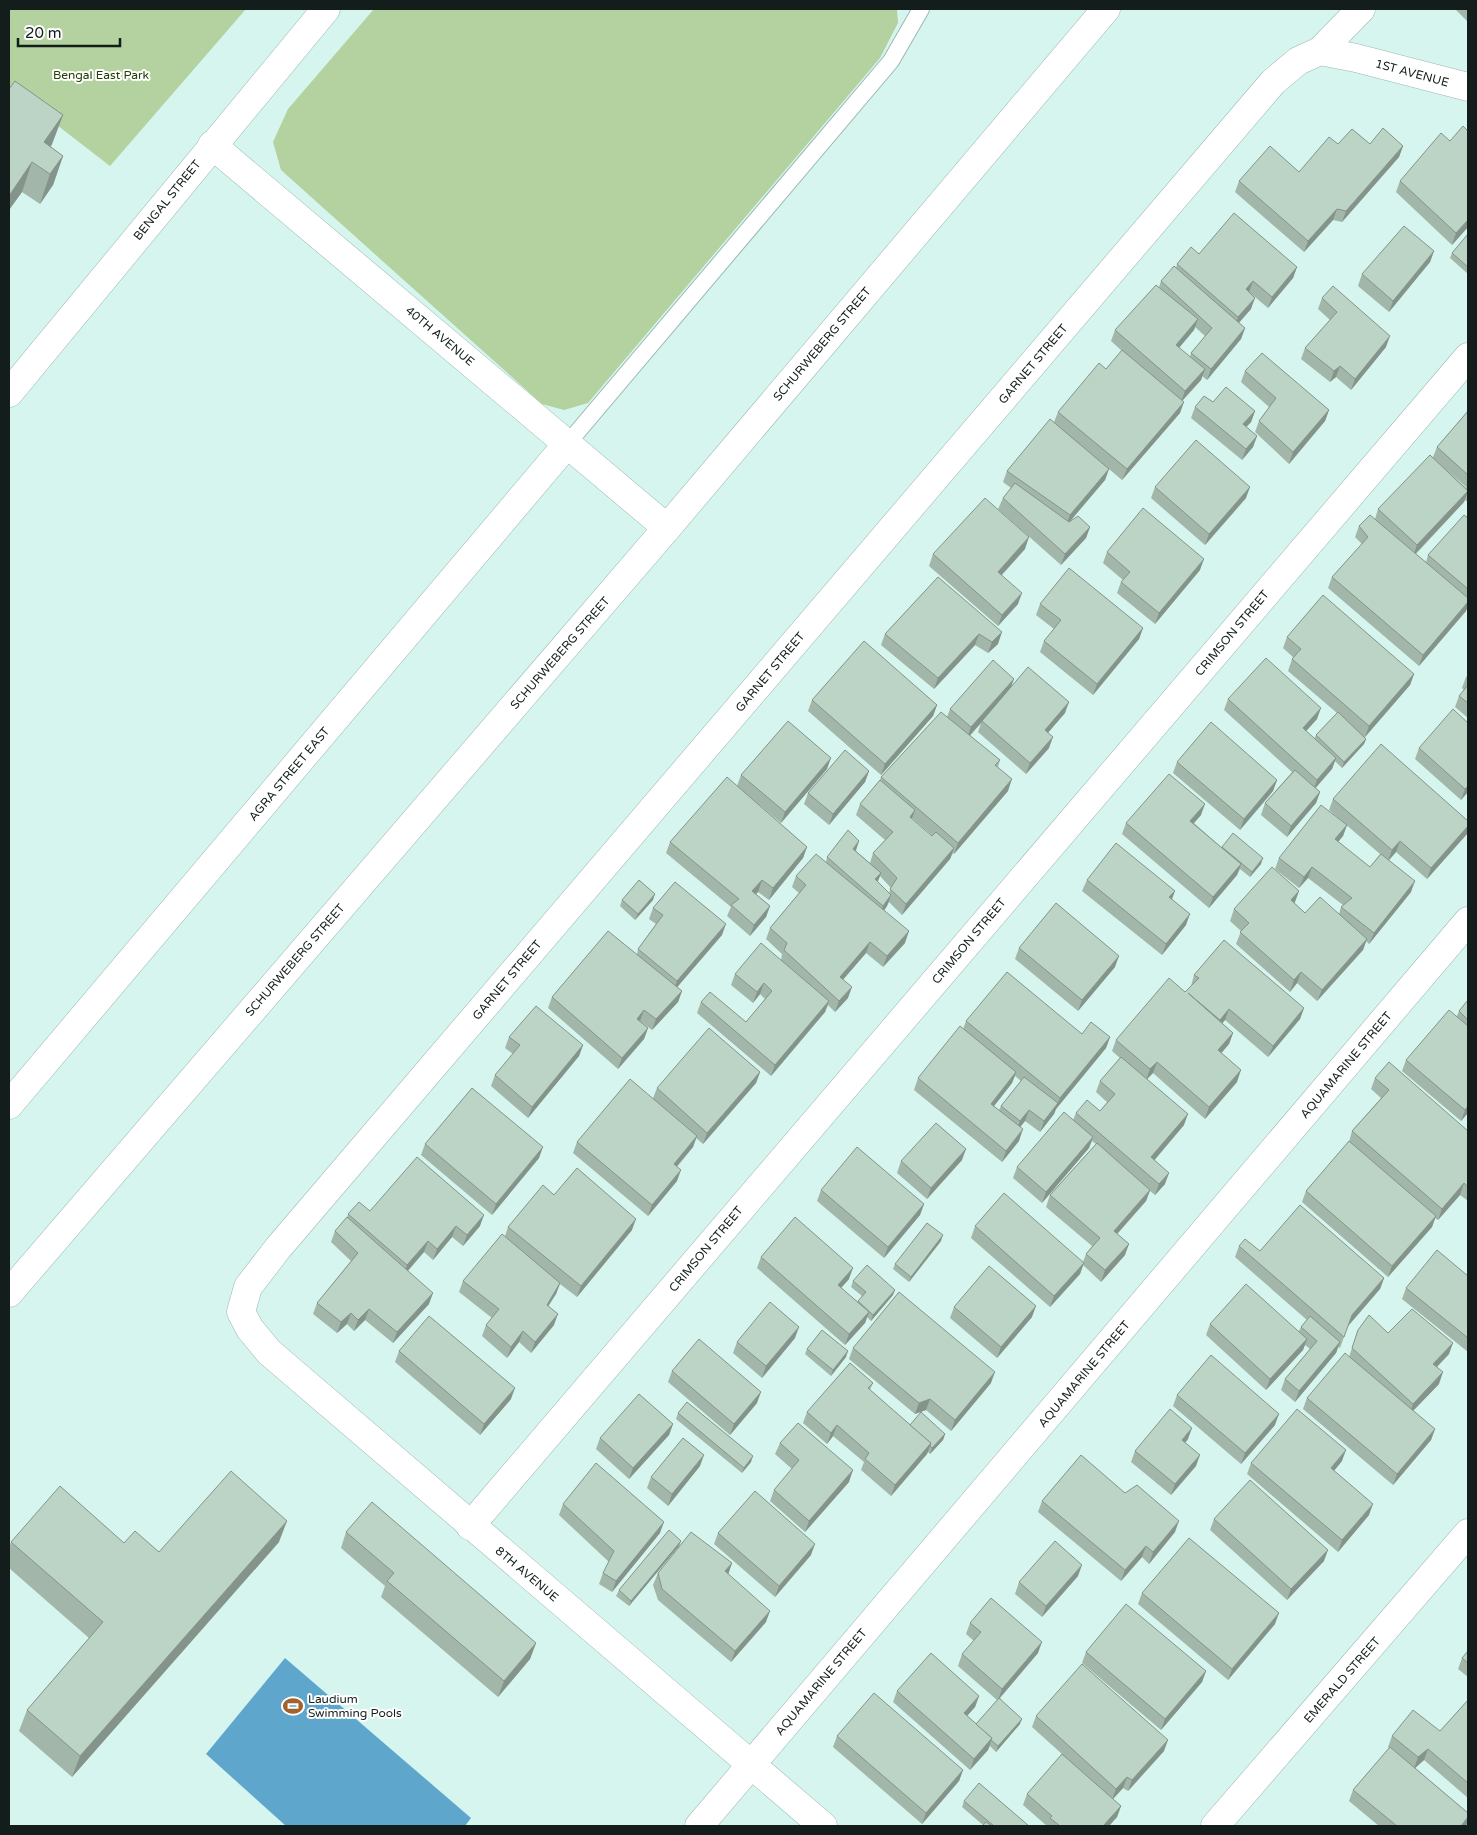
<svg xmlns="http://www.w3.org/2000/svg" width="1477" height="1835" viewBox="0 0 1477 1835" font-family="'Varela Round',sans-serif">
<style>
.green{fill:#b3d29f}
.water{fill:#5ea6cc}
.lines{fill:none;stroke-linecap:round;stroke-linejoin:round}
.service-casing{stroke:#9ab8b2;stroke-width:18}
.minor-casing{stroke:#9ab8b2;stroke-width:29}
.service{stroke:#fff;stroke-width:16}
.minor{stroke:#fff;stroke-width:28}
.wall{fill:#a2b6a9;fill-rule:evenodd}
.shaded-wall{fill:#84948a}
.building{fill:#bcd4c5;stroke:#84948a}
.labels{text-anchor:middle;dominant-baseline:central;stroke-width:4;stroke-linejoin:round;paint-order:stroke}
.street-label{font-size:12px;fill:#131e1c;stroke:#fff}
.park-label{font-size:12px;fill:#203f00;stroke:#fff}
.poi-label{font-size:12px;fill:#131e1c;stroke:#fff;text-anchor:start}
</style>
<rect width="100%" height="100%" fill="#d6f5ef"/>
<g class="green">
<polygon points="9,9 246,9 110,166 9,88"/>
<polygon points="374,9 897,9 898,23 880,58 588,403 564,410 542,404 281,170 273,142 288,109"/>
</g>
<polygon class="water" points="285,1658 471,1818 465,1826 286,1826 206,1754"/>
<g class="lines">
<defs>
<polyline id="service" points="568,443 891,61 921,9"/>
<g id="minor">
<polyline points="1320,51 1361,9"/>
<polyline points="212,145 667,528"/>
<polyline points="9,393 326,9"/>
<polyline points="9,1105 568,443"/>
<polyline points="9,1293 667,528 1106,9"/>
<polyline points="470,1526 1468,357"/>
<polyline points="699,1826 1468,921"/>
<polyline points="823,1826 269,1352 250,1329 241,1312 248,1287 278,1248 1273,82 1298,61 1320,51 1356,58 1468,87"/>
<polyline points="1215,1826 1468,1533"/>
</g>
</defs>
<use href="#service" class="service-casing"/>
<use href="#minor" class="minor-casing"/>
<use href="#service" class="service"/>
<use href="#minor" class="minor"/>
</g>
<g class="wall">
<polygon points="1455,9 1468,9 1468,19 1467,21"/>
<polygon points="9,89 63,115 52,144 51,147 63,156 53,185 40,204 22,192 9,210"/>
<polygon points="1468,131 1468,227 1452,245 1396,192 1400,181"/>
<polygon points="1338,144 1370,144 1403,146 1399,157 1342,222 1333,220 1304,252 1235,192 1239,181 1299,172"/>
<polygon points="1468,234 1468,274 1450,258 1452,253"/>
<polygon points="1434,251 1430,262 1389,312 1358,286 1362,274"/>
<path d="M 1199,254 L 1297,267 L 1293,278 L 1268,308 L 1249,292 L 1251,309 L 1239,323 L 1245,328 L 1241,339 L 1207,380 L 1202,376 L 1201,380 L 1182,401 L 1180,413 L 1122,480 L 1109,469 L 1105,480 L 1071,520 L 1090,527 L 1086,538 L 1061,565 L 998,509 L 1003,498 L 1011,488 L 1003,482 L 1007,471 L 1054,422 L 1058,412 L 1106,369 L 1122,351 L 1111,341 L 1115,330 L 1159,287 L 1161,281 L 1176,268 L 1177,264 ZM 1195,327 L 1205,336 L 1191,353 L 1190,357 L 1179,348 L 1194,330 Z"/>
<polygon points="1322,298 1386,347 1351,390 1336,377 1330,382 1301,359 1305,348 1330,320 1318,309"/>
<polygon points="1245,371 1329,410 1325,421 1289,464 1255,432 1259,421 1269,407 1241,382"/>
<polygon points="1213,402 1255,411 1251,422 1246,427 1257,436 1253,447 1242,460 1191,418 1195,407"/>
<path d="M 1468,411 L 1468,502 L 1465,500 L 1464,502 L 1416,554 L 1426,562 L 1428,555 L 1468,518 L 1468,606 L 1466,611 L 1419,666 L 1328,588 L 1332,577 L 1362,544 L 1355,537 L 1359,526 L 1375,519 L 1378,509 L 1433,457 L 1437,447 ZM 1446,469 L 1466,487 L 1466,488 Z"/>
<polygon points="1155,487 1246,498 1205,545 1151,498"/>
<polygon points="1025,549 1002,575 1018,604 998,626 929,566 933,554"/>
<polygon points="1107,552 1200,570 1155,624 1117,593 1121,582 1123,580 1103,563"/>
<polygon points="938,577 998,644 988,653 975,645 934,689 881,645 885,634"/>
<polygon points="1040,604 1143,628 1139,639 1093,695 1040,652 1044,641 1054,629 1036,615"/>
<polygon points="1287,637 1414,674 1410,685 1365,737 1366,739 1364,744 1342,768 1335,761 1332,769 1315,788 1320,792 1316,803 1287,837 1261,815 1265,803 1292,772 1224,710 1228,699 1317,719 1306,731 1314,739 1316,735 1337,713 1288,671 1292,659 1294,658 1283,648"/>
<polygon points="1468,675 1468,718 1455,707 1459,696 1464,690 1462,688 1466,677"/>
<path d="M 1011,687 L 1065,713 L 1048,732 L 1049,748 L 1026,774 L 978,732 L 981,723 L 970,736 L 1000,760 L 998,767 L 1008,791 L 954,854 L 953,853 L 950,859 L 902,915 L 889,902 L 887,906 L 884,911 L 905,943 L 883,967 L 866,953 L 843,979 L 848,998 L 835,1012 L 828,1005 L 825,1012 L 771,1076 L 697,1013 L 701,1002 L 746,1022 L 765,999 L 760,994 L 753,1003 L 731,985 L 735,974 L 781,960 L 782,954 L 766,939 L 770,928 L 799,893 L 792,887 L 796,876 L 826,862 L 827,857 L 859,841 L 856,851 L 870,863 L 873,853 L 885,840 L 856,815 L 860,804 L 880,780 L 881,777 L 947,717 L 950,709 ZM 912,818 L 933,836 L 932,836 L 912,819 ZM 880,876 L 891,888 L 889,893 L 877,881 Z"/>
<polygon points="812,700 937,705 933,716 881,775 808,711"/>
<polygon points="1468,723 1468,792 1461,800 1415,759 1419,748"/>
<polygon points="1177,762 1277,780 1273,791 1240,830 1173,773"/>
<polygon points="827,769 781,823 750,797 807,847 803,858 769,900 758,892 756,894 770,906 766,917 750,936 727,916 731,907 666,853 670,842 737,786 741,775"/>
<polygon points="869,771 865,782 829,825 804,804 808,793"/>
<polygon points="1333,799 1468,821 1468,830 1467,834 1427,879 1396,852 1389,860 1411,892 1369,944 1366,941 1363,950 1317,1001 1297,983 1290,992 1236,944 1241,931 1230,921 1234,909 1299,891 1294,903 1305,913 1339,914 1341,907 1343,905 1308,878 1299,888 1275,869 1279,858 1347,825 1343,836 1338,842 1370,867 1380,854 1329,810"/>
<polygon points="1201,815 1194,823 1221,847 1261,864 1250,877 1240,869 1237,875 1209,908 1122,834 1126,823"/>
<polygon points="1087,880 1172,899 1186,925 1162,955 1082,891"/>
<polygon points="622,900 653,900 635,920 620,906"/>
<polygon points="653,908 722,935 677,987 682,991 678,1002 652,1030 640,1021 648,1028 644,1039 618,1069 548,1008 552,997 637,954 638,949 656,924 649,919"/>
<polygon points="1019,948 1115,967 1078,1011 1015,959"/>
<polygon points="1194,975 1304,1008 1300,1019 1268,1057 1225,1020 1222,1023 1233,1033 1229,1044 1221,1053 1237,1082 1205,1119 1153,1073 1147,1079 1184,1125 1154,1160 1165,1184 1155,1195 1150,1191 1146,1201 1117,1234 1125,1255 1101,1282 1083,1265 1080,1274 1050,1307 971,1238 975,1226 1083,1262 1086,1254 1092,1246 1046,1207 1050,1195 1096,1144 1092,1141 1089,1148 1042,1203 1013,1178 1017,1167 1073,1120 1076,1113 1100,1111 1107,1102 1096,1092 1100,1081 1120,1058 1112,1051 1116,1040 1185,992 1191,986"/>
<polygon points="1468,1000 1468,1113 1461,1121 1402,1071 1406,1060 1457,1016 1459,1011"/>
<path d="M 966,1021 L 1110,1037 L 1106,1048 L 1056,1109 L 1054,1114 L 1040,1132 L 1025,1121 L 1020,1127 L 1019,1141 L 1002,1162 L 914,1090 L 918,1078 L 963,1029 ZM 1015,1076 L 1021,1081 L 1001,1106 L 999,1110 L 994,1106 L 1012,1083 Z"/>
<polygon points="509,1037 583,1045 579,1056 528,1118 491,1086 495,1075 513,1054 505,1048"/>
<polygon points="760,1072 756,1083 703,1144 696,1138 693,1147 677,1167 677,1181 648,1216 573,1153 577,1142 653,1098 657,1088"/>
<polygon points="1375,1078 1468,1131 1468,1201 1460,1195 1438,1220 1435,1218 1432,1227 1388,1277 1302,1202 1306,1191 1349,1142 1352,1131 1381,1098 1371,1089"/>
<polygon points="425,1144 539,1158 492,1215 421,1155"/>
<polygon points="962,1160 927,1199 897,1173 901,1161"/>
<polygon points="821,1190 924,1204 920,1215 884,1258 817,1201"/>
<polygon points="554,1195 632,1230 577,1297 560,1284 556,1294 548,1306 554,1325 531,1353 519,1342 507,1358 482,1336 486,1325 492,1318 459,1292 463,1281 505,1236 508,1227"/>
<polygon points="370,1211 480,1226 463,1246 452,1237 433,1260 424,1252 408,1271 429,1304 393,1343 365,1320 354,1331 347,1324 337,1333 313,1314 317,1303 351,1261 331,1242 335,1231 347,1218 348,1214"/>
<polygon points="941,1241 909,1282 893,1269 895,1264"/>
<polygon points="1239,1246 1260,1251 1384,1278 1380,1289 1348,1326 1340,1348 1338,1347 1336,1353 1295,1402 1281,1390 1285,1379 1310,1349 1305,1345 1303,1350 1266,1390 1206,1335 1210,1324 1299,1331 1301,1327 1307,1320 1235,1257"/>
<polygon points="761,1257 849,1279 841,1288 858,1302 862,1296 851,1287 853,1281 893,1295 871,1321 867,1317 865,1323 845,1345 757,1268"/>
<polygon points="1468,1276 1468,1352 1402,1299 1406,1288"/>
<polygon points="954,1307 1032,1317 997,1358 950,1318"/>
<polygon points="1358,1330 1388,1333 1449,1354 1437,1367 1439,1384 1413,1411 1435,1429 1431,1440 1393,1485 1303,1409 1307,1398 1349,1357"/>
<polygon points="795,1338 762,1378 733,1353 737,1342"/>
<polygon points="853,1348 991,1383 951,1431 926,1410 915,1414 849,1359"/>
<polygon points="807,1349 846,1357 831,1376 805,1354"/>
<polygon points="399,1351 511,1399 480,1435 395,1362"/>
<polygon points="672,1371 757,1403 730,1435 668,1382"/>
<polygon points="873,1383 870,1390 910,1425 945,1434 943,1440 930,1454 928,1452 927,1454 891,1496 861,1470 864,1462 833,1436 827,1444 803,1423 807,1412"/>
<polygon points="1177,1395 1275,1425 1241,1464 1173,1406"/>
<polygon points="678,1413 751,1462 742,1473 676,1419"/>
<polygon points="673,1424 669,1435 629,1479 596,1449 600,1438"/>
<polygon points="1188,1439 1185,1443 1196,1466 1171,1495 1131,1462 1135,1451"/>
<polygon points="780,1443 849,1482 805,1532 770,1501 774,1490 792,1469 775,1454"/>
<polygon points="1342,1461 1334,1471 1369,1515 1338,1552 1247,1474 1251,1463"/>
<polygon points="700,1466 668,1506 647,1488 651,1477"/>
<polygon points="1125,1493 1175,1532 1149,1564 1142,1557 1121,1581 1038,1512 1042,1501"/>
<polygon points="563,1504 660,1533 612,1592 599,1584 603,1573 609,1562 559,1515"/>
<polygon points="1214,1519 1324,1561 1287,1600 1210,1530"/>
<polygon points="346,1532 536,1643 530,1659 498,1697 381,1597 385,1586 341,1548"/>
<polygon points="718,1533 811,1555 775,1597 714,1544"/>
<polygon points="681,1541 679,1546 629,1606 616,1596 619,1590"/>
<polygon points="11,1542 124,1543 159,1552 279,1542 72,1777 19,1731 27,1710 89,1638 9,1568 9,1548"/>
<polygon points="732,1563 728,1574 766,1622 731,1662 658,1600 653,1585 658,1573"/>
<polygon points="1078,1576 1042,1617 1015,1594 1019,1582"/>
<polygon points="1142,1593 1275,1624 1228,1680 1138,1604"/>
<polygon points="970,1623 1038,1653 1000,1698 1020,1724 996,1752 990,1746 988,1750 970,1770 893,1702 897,1691 979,1696 975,1707 967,1716 976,1724 997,1700 958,1666 962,1654 974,1641 966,1634"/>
<polygon points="1468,1651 1468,1677 1458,1669 1462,1658"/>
<polygon points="1086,1652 1206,1671 1202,1682 1161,1730 1082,1663"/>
<polygon points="1468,1700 1468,1798 1424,1760 1415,1768 1468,1813 1468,1821 1466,1826 1379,1826 1349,1801 1353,1790 1389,1748 1388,1747 1392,1736 1440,1731"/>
<polygon points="1036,1716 1164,1751 1128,1791 1123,1788 1113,1799 1121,1806 1117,1817 1109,1826 1047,1826 1023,1805 1027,1794 1062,1754 1032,1727"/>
<polygon points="837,1736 963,1770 959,1781 922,1824 833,1747"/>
<polygon points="964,1801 1029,1826 982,1826 983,1825 962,1807"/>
</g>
<g class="shaded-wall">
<polygon points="63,115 52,144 37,165 44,142"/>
<polygon points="1403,146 1399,157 1342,222 1346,211"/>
<polygon points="63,156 53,185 40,204 50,174"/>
<polygon points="32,162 22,192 9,210 9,196"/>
<polygon points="1337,209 1333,220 1304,252 1308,241"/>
<polygon points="1468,220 1468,227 1452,245 1456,233"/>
<polygon points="1434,251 1430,262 1389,312 1393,301"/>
<polygon points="1297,267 1293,278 1268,308 1272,297"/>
<polygon points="1253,281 1249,292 1242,300 1246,289"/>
<polygon points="1255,298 1251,309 1234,328 1238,317"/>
<polygon points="1198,319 1194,330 1172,356 1176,345"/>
<polygon points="1245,328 1241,339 1207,380 1211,369"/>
<polygon points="1390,336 1386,347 1351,390 1355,379"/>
<polygon points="1340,366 1336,377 1330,382 1334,371"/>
<polygon points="1205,369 1201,380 1181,402 1185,391"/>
<polygon points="1184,402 1180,413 1122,480 1127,469"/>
<polygon points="1329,410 1325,421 1289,464 1293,452"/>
<polygon points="1255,411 1251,422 1239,435 1243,424"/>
<polygon points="1257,436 1253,447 1242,460 1246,449"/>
<polygon points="1109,469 1105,480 1066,526 1070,515"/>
<polygon points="1250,487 1246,498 1205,545 1209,534"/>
<polygon points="1468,491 1464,502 1413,556 1417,545"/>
<polygon points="1090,527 1086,538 1061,565 1065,554"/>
<polygon points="1029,537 1025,549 994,583 998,572"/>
<polygon points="1204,559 1200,570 1155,624 1159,613"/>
<polygon points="1022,593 1018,604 998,626 1002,615"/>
<polygon points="1468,602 1468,606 1466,611 1419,666 1423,655"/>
<polygon points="1143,628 1139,639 1093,695 1097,684"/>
<polygon points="1002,632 998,644 988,653 992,642"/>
<polygon points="979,634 975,645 934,689 938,678"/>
<polygon points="1414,674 1410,685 1365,737 1369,726"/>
<polygon points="1014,679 1010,690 982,721 981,723 967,738 971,727"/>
<polygon points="1069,702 1065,713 1041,741 1045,730"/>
<polygon points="937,705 933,716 881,775 885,764"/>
<polygon points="1321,708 1317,719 1299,739 1303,728"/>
<polygon points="1053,737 1049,748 1026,774 1030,763"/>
<polygon points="1366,739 1364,744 1342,768 1344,762"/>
<polygon points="831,758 827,769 781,823 785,812"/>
<polygon points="1336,758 1332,769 1313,791 1317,780"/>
<polygon points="869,771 865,782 829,825 833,814"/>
<polygon points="1012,779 1008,791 954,854 958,843"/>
<polygon points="1277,780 1273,791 1240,830 1244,819"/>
<polygon points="1468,786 1468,792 1461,800 1465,789"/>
<polygon points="1320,792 1316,803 1287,837 1291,826"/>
<polygon points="1205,804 1201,815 1186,832 1190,821"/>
<polygon points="915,810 911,821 910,817"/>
<polygon points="1347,825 1343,836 1331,850 1335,839"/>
<polygon points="1468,826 1468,830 1467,834 1427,879 1431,868"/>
<polygon points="859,841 855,852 853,849"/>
<polygon points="1400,841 1396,852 1388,861 1392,850"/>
<polygon points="807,847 803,858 769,900 773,888"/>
<polygon points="954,848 950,859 902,915 906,904"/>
<polygon points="1263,858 1261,864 1250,877 1252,872"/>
<polygon points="1241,864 1237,875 1209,908 1213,897"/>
<polygon points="1312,867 1308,878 1299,888 1304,877"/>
<polygon points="881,873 877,884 875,879"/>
<polygon points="762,880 758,892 748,902 752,891"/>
<polygon points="1415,881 1411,892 1369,944 1374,933"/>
<polygon points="1175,891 1171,902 1169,897"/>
<polygon points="1299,891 1295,902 1287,912 1291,900"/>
<polygon points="655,894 653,900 635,920 638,914"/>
<polygon points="891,895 887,906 879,917 883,906"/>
<polygon points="770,906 766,917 750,936 754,925"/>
<polygon points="1190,914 1186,925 1162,955 1166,944"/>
<polygon points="726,924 722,935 673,992 677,981"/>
<polygon points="909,931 905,943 883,967 887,956"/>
<polygon points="1367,939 1363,950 1317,1001 1322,990"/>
<polygon points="870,942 866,953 836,988 840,977"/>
<polygon points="1119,956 1115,967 1078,1011 1082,1000"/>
<polygon points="1301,972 1297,983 1290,992 1294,980"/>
<polygon points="764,983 760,994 753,1003 757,992"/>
<polygon points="852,987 848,998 835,1012 839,1001"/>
<polygon points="682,991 678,1002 652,1030 656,1019"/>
<polygon points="829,1001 825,1012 771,1076 775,1065"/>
<polygon points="1304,1008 1300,1019 1268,1057 1273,1046"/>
<polygon points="1229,1009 1225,1020 1216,1031 1220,1020"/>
<polygon points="644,1010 640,1021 637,1019"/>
<polygon points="648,1028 644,1039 618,1069 622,1058"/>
<polygon points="1233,1033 1229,1044 1214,1062 1218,1050"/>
<polygon points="1110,1037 1106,1048 1056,1109 1054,1114 1040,1132 1044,1121 1058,1103 1060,1098"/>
<polygon points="583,1045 579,1056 528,1118 532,1107"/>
<polygon points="1157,1062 1153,1073 1146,1080 1150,1069"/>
<polygon points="1241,1070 1237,1082 1205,1119 1209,1107"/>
<polygon points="760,1072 756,1083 703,1144 707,1133"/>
<polygon points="1016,1072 1012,1083 987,1115 991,1104"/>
<polygon points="1468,1106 1468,1113 1461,1121 1465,1110"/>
<polygon points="1029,1110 1025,1121 1016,1132 1020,1121"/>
<polygon points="1188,1114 1184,1125 1147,1169 1151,1157"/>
<polygon points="1023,1129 1019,1141 1002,1162 1006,1151"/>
<polygon points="697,1136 693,1147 669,1175 674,1164"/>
<polygon points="1093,1137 1089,1148 1042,1203 1046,1192"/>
<polygon points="543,1147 539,1158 492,1215 496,1204"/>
<polygon points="966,1149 962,1160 927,1199 931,1188"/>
<polygon points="681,1170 677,1181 648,1216 652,1205"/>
<polygon points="1169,1173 1165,1184 1155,1195 1159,1184"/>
<polygon points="1464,1183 1460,1195 1438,1220 1442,1209"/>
<polygon points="1150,1190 1146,1201 1110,1242 1114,1231"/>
<polygon points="924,1204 920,1215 884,1258 888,1247"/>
<polygon points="484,1215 480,1226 463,1246 467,1235"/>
<polygon points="1436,1216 1432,1227 1388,1277 1392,1266"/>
<polygon points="636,1219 632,1230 577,1297 581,1286"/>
<polygon points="456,1226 452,1237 433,1260 437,1249"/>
<polygon points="943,1235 941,1241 909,1282 911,1277"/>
<polygon points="428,1241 424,1252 403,1276 407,1265"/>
<polygon points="1129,1244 1125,1255 1101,1282 1105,1270"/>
<polygon points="1084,1263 1080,1274 1050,1307 1054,1296"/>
<polygon points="853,1268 849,1279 834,1296 838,1285"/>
<polygon points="1384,1278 1380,1289 1348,1326 1340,1348 1352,1315"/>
<polygon points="560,1283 556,1294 542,1316 547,1305"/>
<polygon points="895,1290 893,1295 871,1321 873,1315"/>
<polygon points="433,1293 429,1304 393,1343 397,1332"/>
<polygon points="1036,1306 1032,1317 997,1358 1001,1347"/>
<polygon points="369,1309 365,1320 354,1331 358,1320"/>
<polygon points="869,1312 865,1323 845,1345 849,1334"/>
<polygon points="351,1313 347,1324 337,1333 341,1322"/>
<polygon points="558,1314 554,1325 531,1353 535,1342"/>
<polygon points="799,1327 795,1338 762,1378 766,1366"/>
<polygon points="523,1331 519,1342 507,1358 511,1347"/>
<polygon points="1307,1339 1303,1350 1266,1390 1270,1379"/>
<polygon points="1340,1342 1336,1353 1295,1402 1299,1391"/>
<polygon points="1453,1343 1449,1354 1429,1375 1433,1364"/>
<polygon points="848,1351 846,1357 831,1376 833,1370"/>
<polygon points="995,1372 991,1383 951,1431 955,1420"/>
<polygon points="1443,1372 1439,1384 1409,1415 1413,1404"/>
<polygon points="515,1388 511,1399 480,1435 484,1424"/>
<polygon points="761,1392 757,1403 730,1435 734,1424"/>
<polygon points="930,1399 926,1410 915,1414 919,1403"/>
<polygon points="1279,1414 1275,1425 1241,1464 1245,1453"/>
<polygon points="673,1424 669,1435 629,1479 633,1468"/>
<polygon points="837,1425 833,1436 827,1444 831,1433"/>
<polygon points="1192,1428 1188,1439 1178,1451 1182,1440"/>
<polygon points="1435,1429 1431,1440 1393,1485 1397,1474"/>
<polygon points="945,1434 943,1440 930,1454 932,1448"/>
<polygon points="931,1443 927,1454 891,1496 895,1485"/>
<polygon points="1346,1450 1342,1461 1327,1479 1331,1468"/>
<polygon points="704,1455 700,1466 668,1506 672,1494"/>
<polygon points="1200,1455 1196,1466 1171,1495 1175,1484"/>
<polygon points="753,1456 751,1462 742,1473 744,1468"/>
<polygon points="853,1470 849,1482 805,1532 809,1521"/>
<polygon points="1373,1504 1369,1515 1338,1552 1342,1540"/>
<polygon points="287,1521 279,1542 72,1777 80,1756"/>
<polygon points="1179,1521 1175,1532 1149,1564 1153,1552"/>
<polygon points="664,1522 660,1533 612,1592 616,1581"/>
<polygon points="681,1541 679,1546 629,1606 631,1601"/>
<polygon points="815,1544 811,1555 775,1597 779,1586"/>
<polygon points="1146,1546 1142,1557 1121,1581 1125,1570"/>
<polygon points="1328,1550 1324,1561 1287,1600 1291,1589"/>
<polygon points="732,1563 728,1575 725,1571"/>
<polygon points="1082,1565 1078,1576 1042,1617 1046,1606"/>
<polygon points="770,1611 766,1622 731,1662 735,1651"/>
<polygon points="1279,1613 1275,1624 1228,1680 1232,1669"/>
<polygon points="1042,1642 1038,1653 998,1700 1002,1689"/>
<polygon points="536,1643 530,1659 498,1697 504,1681"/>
<polygon points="1206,1671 1202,1682 1161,1730 1165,1719"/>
<polygon points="979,1696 975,1707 960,1724 964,1713"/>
<polygon points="1022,1719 1020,1724 996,1752 998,1746"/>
<polygon points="992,1738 988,1750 970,1770 974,1759"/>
<polygon points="1168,1740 1164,1751 1128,1791 1132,1780"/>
<polygon points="1428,1749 1424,1760 1414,1769 1418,1757"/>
<polygon points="963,1770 959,1781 922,1824 926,1813"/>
<polygon points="1127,1777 1123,1788 1112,1800 1116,1789"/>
<polygon points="1121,1806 1117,1817 1109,1826 1103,1826"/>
<polygon points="1468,1817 1468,1821 1466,1826 1461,1826"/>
</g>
<g class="building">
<polygon points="15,81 63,115 44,142 63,156 50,174 32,162 9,196 9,89"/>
<polygon points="1463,126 1468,131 1468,220 1456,233 1400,181 1441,133 1450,141"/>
<polygon points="1383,128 1403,146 1346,211 1337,209 1308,241 1239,181 1270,146 1299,172 1329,137 1338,144 1352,129 1370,144"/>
<polygon points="1234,213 1297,267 1272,297 1253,281 1246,289 1255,298 1238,317 1177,264 1191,247 1199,254"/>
<polygon points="1404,226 1434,251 1393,301 1362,274"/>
<polygon points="1468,234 1468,267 1452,253"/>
<polygon points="1174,266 1245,328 1211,369 1191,353 1212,328 1161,281"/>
<polygon points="1156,285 1198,319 1176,345 1205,369 1185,391 1115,330"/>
<polygon points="1333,286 1390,336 1355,379 1340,366 1334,371 1305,348 1337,312 1322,298"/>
<polygon points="1122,350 1184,402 1127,469 1058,412 1099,363 1106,369"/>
<polygon points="1262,353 1329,410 1293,452 1259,421 1276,398 1245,371"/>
<polygon points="1226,387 1255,411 1243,424 1257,436 1246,449 1195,407 1204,396 1213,402"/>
<polygon points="1468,411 1468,475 1437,447"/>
<polygon points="1050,419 1109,469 1070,515 1007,471"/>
<polygon points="1196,440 1250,487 1209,534 1155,487"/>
<polygon points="1430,455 1468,491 1417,545 1378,509"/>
<polygon points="1015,483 1069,522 1078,516 1090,527 1065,554 1003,498"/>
<polygon points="985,498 1029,537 998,572 1022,593 1002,615 933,554"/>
<polygon points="1143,508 1204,559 1159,613 1121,582 1130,572 1107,552"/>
<polygon points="1370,515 1468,598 1468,602 1423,655 1332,577 1368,537 1359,526"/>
<polygon points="1464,515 1468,518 1468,589 1428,555"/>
<polygon points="1069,568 1143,628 1097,684 1044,641 1061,620 1040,604"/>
<polygon points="938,577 1002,632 992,642 979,634 938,678 885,634"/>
<polygon points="1323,595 1414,674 1369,726 1292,659 1301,649 1287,637"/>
<polygon points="864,641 937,705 885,764 812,700"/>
<polygon points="1266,658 1321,708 1303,728 1336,758 1317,780 1228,699"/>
<polygon points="993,660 1014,679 971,727 950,709"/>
<polygon points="1028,667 1069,702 1045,730 1053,737 1030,763 982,721"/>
<polygon points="1468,685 1468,703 1459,696"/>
<polygon points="1453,709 1468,723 1468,786 1465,789 1419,748"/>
<polygon points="941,712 1000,760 995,765 1012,779 958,843 881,777"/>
<polygon points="1338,712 1366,739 1344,762 1316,735"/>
<polygon points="788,721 831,758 785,812 741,775"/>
<polygon points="1211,722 1277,780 1244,819 1177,762"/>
<polygon points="1381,744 1468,821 1468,826 1431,868 1400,841 1392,850 1333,799"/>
<polygon points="845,750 869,771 833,814 808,793"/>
<polygon points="1295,770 1320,792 1291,826 1265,803"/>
<polygon points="1169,774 1205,804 1190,821 1241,864 1213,897 1126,823"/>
<polygon points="727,777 807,847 773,888 762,880 752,891 770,906 754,925 731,905 739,899 670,842"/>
<polygon points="880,780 915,810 910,817 932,836 936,832 954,848 906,904 890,889 897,878 873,853 893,832 860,804"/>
<polygon points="1321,805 1347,825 1335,839 1370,867 1381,854 1415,881 1374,933 1341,907 1352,898 1312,867 1304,877 1279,858"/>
<polygon points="848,830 859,841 853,849 881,873 875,879 891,895 883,906 827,857"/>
<polygon points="1233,833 1263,858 1252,872 1222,847"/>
<polygon points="1116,843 1175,891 1169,897 1190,914 1166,944 1087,880"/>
<polygon points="816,854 909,931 887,956 870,942 840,977 852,987 839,1001 784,950 787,943 770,928 806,885 796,876"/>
<polygon points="1272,867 1299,891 1291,900 1305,913 1320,897 1367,939 1322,990 1301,972 1294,980 1240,932 1249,923 1234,909"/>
<polygon points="639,880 655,894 638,914 622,900"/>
<polygon points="675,882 726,924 677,981 638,949 663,915 653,908"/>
<polygon points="1056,903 1119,956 1082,1000 1019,948"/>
<polygon points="608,931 682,991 656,1019 644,1010 637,1019 648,1028 622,1058 552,997"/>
<polygon points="1224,940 1304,1008 1273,1046 1229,1009 1220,1020 1188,993 1233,1033 1218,1050 1241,1070 1209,1107 1157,1062 1150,1069 1116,1040 1169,978 1185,992 1199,978 1194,975"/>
<polygon points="761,943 829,1001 775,1065 701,1002 710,992 746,1022 772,991 764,983 757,992 735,974"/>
<polygon points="1007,972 1082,1034 1091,1022 1110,1037 1060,1098 966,1021"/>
<polygon points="1468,1000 1468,1020 1459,1011"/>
<polygon points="536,1006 583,1045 532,1107 495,1075 520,1045 509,1037"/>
<polygon points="1449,1010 1468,1026 1468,1106 1465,1110 1406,1060"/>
<polygon points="960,1026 1016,1072 991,1104 1023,1129 1006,1151 918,1078"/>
<polygon points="709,1028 760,1072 707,1133 657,1088"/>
<polygon points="1121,1057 1188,1114 1151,1157 1169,1173 1159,1184 1076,1113 1087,1100 1100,1111 1115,1094 1100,1081"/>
<polygon points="1389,1062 1468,1131 1468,1187 1464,1183 1442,1209 1352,1131 1389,1090 1375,1078"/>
<polygon points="1024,1077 1058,1103 1044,1121 1029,1110 1020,1121 1001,1106"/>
<polygon points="630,1079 697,1136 674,1164 681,1170 652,1205 577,1142"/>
<polygon points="472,1088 543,1147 496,1204 425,1144"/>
<polygon points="1064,1112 1093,1137 1046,1192 1017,1167"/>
<polygon points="936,1123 966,1149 931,1188 901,1161"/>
<polygon points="1349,1141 1436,1216 1392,1266 1306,1191"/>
<polygon points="1097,1143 1150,1190 1114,1231 1129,1244 1105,1270 1086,1254 1100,1238 1050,1195"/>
<polygon points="857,1147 924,1204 888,1247 821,1190"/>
<polygon points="417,1157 484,1215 467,1235 456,1226 437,1249 428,1241 407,1265 348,1214 359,1202 370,1211"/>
<polygon points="577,1168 636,1219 581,1286 508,1227 543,1185 554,1195"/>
<polygon points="1004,1193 1084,1263 1054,1296 975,1226"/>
<polygon points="1300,1205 1384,1278 1352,1315 1344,1337 1239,1246 1245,1239 1260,1251"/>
<polygon points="347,1217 433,1293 397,1332 369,1309 358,1320 351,1313 341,1322 317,1303 358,1253 335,1231"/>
<polygon points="795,1217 853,1268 838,1285 869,1312 849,1334 761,1257"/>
<polygon points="927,1223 943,1235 911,1277 895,1264"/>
<polygon points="502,1234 560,1283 547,1305 558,1314 535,1342 523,1331 511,1347 486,1325 499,1309 463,1281"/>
<polygon points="1437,1250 1468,1276 1468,1338 1406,1288"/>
<polygon points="867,1265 895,1290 873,1315 858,1301 866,1292 853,1281"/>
<polygon points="989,1266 1036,1306 1001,1347 954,1307"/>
<polygon points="1246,1284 1307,1339 1270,1379 1210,1324"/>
<polygon points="899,1292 995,1372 955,1420 930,1399 919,1403 853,1348"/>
<polygon points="770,1302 799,1327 766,1366 737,1342"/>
<polygon points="1412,1309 1453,1343 1433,1364 1443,1372 1413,1404 1352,1348 1358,1330 1369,1315 1388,1333"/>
<polygon points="429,1316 515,1388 484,1424 399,1351"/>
<polygon points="1310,1316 1340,1342 1299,1391 1285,1379 1317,1341 1301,1327"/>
<polygon points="822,1330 848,1351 833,1370 807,1349"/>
<polygon points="699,1339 761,1392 734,1424 672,1371"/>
<polygon points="1345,1353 1435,1429 1397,1474 1307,1398"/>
<polygon points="1211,1355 1279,1414 1245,1453 1177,1395"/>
<polygon points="850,1363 873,1383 868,1388 931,1443 895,1485 865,1459 869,1453 837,1425 831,1433 807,1412"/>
<polygon points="639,1394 673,1424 633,1468 600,1438"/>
<polygon points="687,1402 753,1456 744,1468 678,1413"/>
<polygon points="1170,1409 1192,1428 1182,1440 1200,1455 1175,1484 1135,1451"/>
<polygon points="1297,1409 1346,1450 1331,1468 1373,1504 1342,1540 1251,1463"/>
<polygon points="921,1412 945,1434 932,1448 930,1446 931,1443 910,1425"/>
<polygon points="798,1423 853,1470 809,1521 774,1490 799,1460 780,1443"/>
<polygon points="683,1438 704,1455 672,1494 651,1477"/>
<polygon points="1081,1455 1125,1493 1137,1485 1179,1521 1153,1552 1146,1546 1125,1570 1042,1501"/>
<polygon points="596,1463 664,1522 616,1581 603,1573 614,1551 563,1504"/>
<polygon points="231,1471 287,1521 80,1756 27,1710 103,1622 11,1542 60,1486 124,1543 135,1531 159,1552"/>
<polygon points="1250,1480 1328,1550 1291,1589 1214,1519"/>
<polygon points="755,1491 815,1544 779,1586 718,1533"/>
<polygon points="372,1502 536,1643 504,1681 387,1581 394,1573 346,1532"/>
<polygon points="669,1530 681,1541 631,1601 619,1590"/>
<polygon points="691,1532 732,1563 725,1571 770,1611 735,1651 662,1589 658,1573"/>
<polygon points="1189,1538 1279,1613 1232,1669 1142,1593"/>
<polygon points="1055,1541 1082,1565 1046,1606 1019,1582"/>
<polygon points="991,1598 1042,1642 1002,1689 962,1654 981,1632 970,1623"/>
<polygon points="1126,1604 1206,1671 1165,1719 1086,1652"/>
<polygon points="1468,1651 1468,1663 1462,1658"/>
<polygon points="931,1653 979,1696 964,1713 992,1738 974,1759 897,1691"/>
<polygon points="1082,1664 1168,1740 1132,1780 1127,1777 1116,1789 1036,1716"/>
<polygon points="874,1693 963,1770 926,1813 837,1736"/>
<polygon points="999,1698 1022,1719 998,1746 991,1740 992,1738 976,1724"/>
<polygon points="1468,1700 1468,1783 1428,1749 1418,1757 1392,1736 1413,1710 1440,1731"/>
<polygon points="1390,1747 1468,1813 1468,1817 1461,1826 1397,1826 1353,1790"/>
<polygon points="1062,1754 1121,1806 1103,1826 1060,1826 1050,1818 1052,1816 1027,1794"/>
<polygon points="979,1783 1029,1826 994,1826 964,1801"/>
<polygon points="986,1822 992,1826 982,1826"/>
</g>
<defs>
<symbol id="stadium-bare" viewBox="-9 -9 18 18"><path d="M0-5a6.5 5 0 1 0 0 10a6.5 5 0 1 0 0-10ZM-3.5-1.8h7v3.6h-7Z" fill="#a2622b" stroke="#fff" stroke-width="2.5" paint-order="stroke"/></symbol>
</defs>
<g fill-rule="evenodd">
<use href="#stadium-bare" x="279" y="1692" width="28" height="28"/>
</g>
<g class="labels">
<g class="street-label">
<text transform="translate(1412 73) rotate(15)">1ST AVENUE</text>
<text transform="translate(167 200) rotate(-51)">BENGAL STREET</text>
<text transform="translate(440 336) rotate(40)">40TH AVENUE</text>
<text transform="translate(822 344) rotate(-50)">SCHURWEBERG STREET</text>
<text transform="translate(1033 364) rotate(-50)">GARNET STREET</text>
<text transform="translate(1232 633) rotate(-50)">CRIMSON STREET</text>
<text transform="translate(560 653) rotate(-49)">SCHURWEBERG STREET</text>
<text transform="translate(770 672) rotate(-50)">GARNET STREET</text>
<text transform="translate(289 774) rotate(-50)">AGRA STREET EAST</text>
<text transform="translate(969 941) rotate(-50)">CRIMSON STREET</text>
<text transform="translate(295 960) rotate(-49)">SCHURWEBERG STREET</text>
<text transform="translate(507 980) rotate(-50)">GARNET STREET</text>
<text transform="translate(1346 1065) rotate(-50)">AQUAMARINE STREET</text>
<text transform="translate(706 1249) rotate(-50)">CRIMSON STREET</text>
<text transform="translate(1084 1374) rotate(-50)">AQUAMARINE STREET</text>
<text transform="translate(527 1574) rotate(40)">8TH AVENUE</text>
<text transform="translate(1342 1680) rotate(-49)">EMERALD STREET</text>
<text transform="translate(821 1682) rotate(-50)">AQUAMARINE STREET</text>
</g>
<g class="park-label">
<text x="101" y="75">Bengal East Park</text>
</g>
<g class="poi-label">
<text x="308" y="1699">Laudium<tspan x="308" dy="14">Swimming Pools</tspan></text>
</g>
</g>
<rect width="1477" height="1835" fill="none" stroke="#131e1c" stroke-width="20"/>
<path d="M18 38v8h102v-8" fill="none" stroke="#131e1c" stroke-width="2.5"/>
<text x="25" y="38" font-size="15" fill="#131e1c" stroke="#ffffff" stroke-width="4" paint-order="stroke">20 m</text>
</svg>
